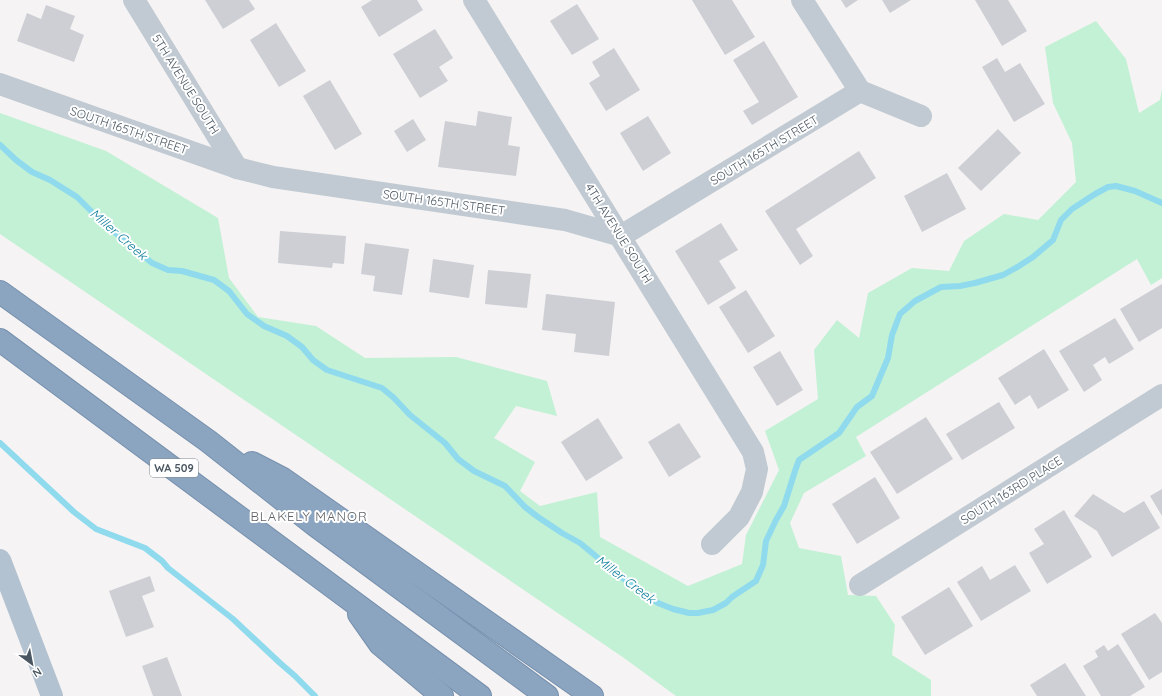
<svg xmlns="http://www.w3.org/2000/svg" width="1162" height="696" viewBox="0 0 1162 696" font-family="Quicksand,sans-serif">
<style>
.green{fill:#c3f1d5}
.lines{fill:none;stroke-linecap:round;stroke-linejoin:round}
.stream{stroke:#90daee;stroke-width:6}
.building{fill:#cdcfd5}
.highway-casing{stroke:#7690ad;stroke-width:24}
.minor{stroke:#c1cad2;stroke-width:22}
.major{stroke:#b3c2d1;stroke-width:22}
.highway{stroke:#8ba5c1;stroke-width:22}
.labels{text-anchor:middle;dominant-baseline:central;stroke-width:4;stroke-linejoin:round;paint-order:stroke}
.shield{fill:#fff;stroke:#808990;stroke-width:1}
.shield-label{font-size:11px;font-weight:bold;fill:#4a5661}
.street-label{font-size:12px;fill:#4a5661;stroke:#fff}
.water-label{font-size:13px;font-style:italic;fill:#0c7c9b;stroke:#fff}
.neighbourhood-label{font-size:13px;letter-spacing:1px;fill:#5f6368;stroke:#fff}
</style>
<rect width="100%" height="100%" fill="#f5f3f3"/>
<polygon class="green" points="1096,21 1126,59 1139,113 1160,100 1162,89 1162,278 1151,285 1137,259 856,437 866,456 804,493 790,523 799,548 841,556 848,595 876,596 895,625 892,655 931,680 931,696 676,696 624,658 0,234 0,113 106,151 218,218 229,278 258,317 316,326 365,358 456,357 547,381 557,416 516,406 494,438 535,462 520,491 540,506 597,492 600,537 688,586 742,564 746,535 779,470 765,431 818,399 814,350 837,320 859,338 868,293 912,268 949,271 964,241 1004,214 1038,220 1076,182 1072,143 1053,103 1045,47"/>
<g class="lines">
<g class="stream">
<polyline points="0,145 16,160 32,172 50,180 77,197 101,221 152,263 168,270 182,271 214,280 229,291 247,314 264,326 287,336 302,347 313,360 327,370 382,388 393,397 410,415 445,443 458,459 474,471 505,486 525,507 538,517 562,533 580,543 620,576 658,603 673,609 689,613 698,613 713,610 726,603 732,597 756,581 763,565 766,541 776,520 784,506 795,471 799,460 839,433 857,407 872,396 888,358 892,335 900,314 915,301 941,287 960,286 975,283 1003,275 1019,266 1033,257 1053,240 1061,220 1072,209 1095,194 1108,187 1116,186 1135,191 1162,203"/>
<polyline points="0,443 74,512 96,529 145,548 162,561 168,568 233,619 280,663 295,676 315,696"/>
</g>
</g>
<g class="building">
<polygon points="205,0 249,0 255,9 223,29"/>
<polygon points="372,0 417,0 423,10 379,37 361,7"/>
<polygon points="692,0 732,0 755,37 725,55"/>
<polygon points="841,0 858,0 846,8"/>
<polygon points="882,0 911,0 890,13"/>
<polygon points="975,0 1008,0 1027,31 1002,46"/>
<polygon points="577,4 599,39 572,55 550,21"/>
<polygon points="46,5 75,16 70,29 84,35 74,62 17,41 27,13 41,19"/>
<polygon points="276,23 306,71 279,87 250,40"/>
<polygon points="435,29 453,58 439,67 448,81 420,98 393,54"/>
<polygon points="764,41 798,97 752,125 743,111 759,102 733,60"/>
<polygon points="614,48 640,90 606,111 589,83 600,76 592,62"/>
<polygon points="997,58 1005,72 1020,63 1045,104 1014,122 982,67"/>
<polygon points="330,80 362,134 335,150 303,96"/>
<polygon points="478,111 512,117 508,145 520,147 516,176 438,167 445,121 476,126"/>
<polygon points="648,116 671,153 643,171 620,133"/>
<polygon points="413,119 426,140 407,152 394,131"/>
<polygon points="998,129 1021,153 981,191 958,168"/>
<polygon points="859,151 876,178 796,229 813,256 800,265 765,211"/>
<polygon points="947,173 966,209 922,232 904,196"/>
<polygon points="721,223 738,250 719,261 736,288 708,305 675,251"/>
<polygon points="280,231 346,236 344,264 333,263 332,268 278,263"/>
<polygon points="365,243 409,249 402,295 373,291 375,276 361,274"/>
<polygon points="433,259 474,265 469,298 429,292"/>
<polygon points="488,270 531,274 527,308 485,304"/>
<polygon points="1162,284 1162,328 1139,342 1120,309"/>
<polygon points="746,290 775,336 748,353 719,307"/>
<polygon points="546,294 615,302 609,356 574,352 576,334 542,330"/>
<polygon points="1115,318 1134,349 1109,364 1105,357 1093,365 1102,380 1084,392 1059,351"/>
<polygon points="1044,349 1069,390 1038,409 1030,395 1015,405 998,378"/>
<polygon points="780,351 803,390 777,406 753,367"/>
<polygon points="999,402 1015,428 962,460 946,434"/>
<polygon points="926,417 953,459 897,494 870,452"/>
<polygon points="598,418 623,458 586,481 561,442"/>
<polygon points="679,423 701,457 669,477 648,442"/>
<polygon points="875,477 900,518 857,544 832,504"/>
<polygon points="1162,489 1162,516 1150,496"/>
<polygon points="1093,494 1124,513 1144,501 1160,528 1112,557 1097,531 1074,516"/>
<polygon points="1064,510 1092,557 1047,584 1029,553 1044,544 1034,529"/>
<polygon points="1015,565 1031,591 981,621 957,582 982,566 990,580"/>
<polygon points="150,576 155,591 142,596 154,627 126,637 109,591"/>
<polygon points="949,587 973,626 925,655 901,617"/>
<polygon points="1155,613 1162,623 1162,672 1149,680 1121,634"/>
<polygon points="1118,644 1145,687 1130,696 1101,696 1083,666 1098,657 1095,651 1104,645 1108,651"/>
<polygon points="167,657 182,696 153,696 142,666"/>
<polygon points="1065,663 1086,696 1037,696 1030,685"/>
</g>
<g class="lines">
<defs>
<g id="highway">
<polyline points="0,292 208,441 315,525 547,696"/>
<polyline points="0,340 480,696"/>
<polyline points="252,463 283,479 592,696"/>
<polyline points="359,614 380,644 442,696"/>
</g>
</defs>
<use href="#highway" class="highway-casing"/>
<g class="minor">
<polyline points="134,0 237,168"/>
<polyline points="474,0 753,452 757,469 752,492 739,517 712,544"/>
<polyline points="802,0 860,91 921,116"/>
<polyline points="0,84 237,168 273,177 565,220 621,236 860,91"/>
<polyline points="860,585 1162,395"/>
</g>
<polyline class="major" points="0,560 52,696"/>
<use href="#highway" class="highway"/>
</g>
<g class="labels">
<rect class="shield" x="150" y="459" width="48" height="18" rx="3"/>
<g class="shield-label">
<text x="174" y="468">WA 509</text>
</g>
<g class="street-label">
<text transform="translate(186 84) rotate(58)">5TH AVENUE SOUTH</text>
<text transform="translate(129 130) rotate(19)">SOUTH 165TH STREET</text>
<text transform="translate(764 150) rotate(-31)">SOUTH 165TH STREET</text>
<text transform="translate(444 202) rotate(8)">SOUTH 165TH STREET</text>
<text transform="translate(619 233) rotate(58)">4TH AVENUE SOUTH</text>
<text transform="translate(1011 490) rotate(-32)">SOUTH 163RD PLACE</text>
</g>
<g class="water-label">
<text transform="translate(119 234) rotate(41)">Miller Creek</text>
<text transform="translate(626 579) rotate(37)">Miller Creek</text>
</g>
<g class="neighbourhood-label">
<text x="309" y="516">BLAKELY MANOR</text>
</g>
</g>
<g transform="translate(32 664) rotate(148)" stroke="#ffffff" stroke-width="3" paint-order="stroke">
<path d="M0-3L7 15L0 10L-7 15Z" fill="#4a5661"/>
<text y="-6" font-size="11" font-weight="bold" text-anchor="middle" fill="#4a5661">N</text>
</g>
</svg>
